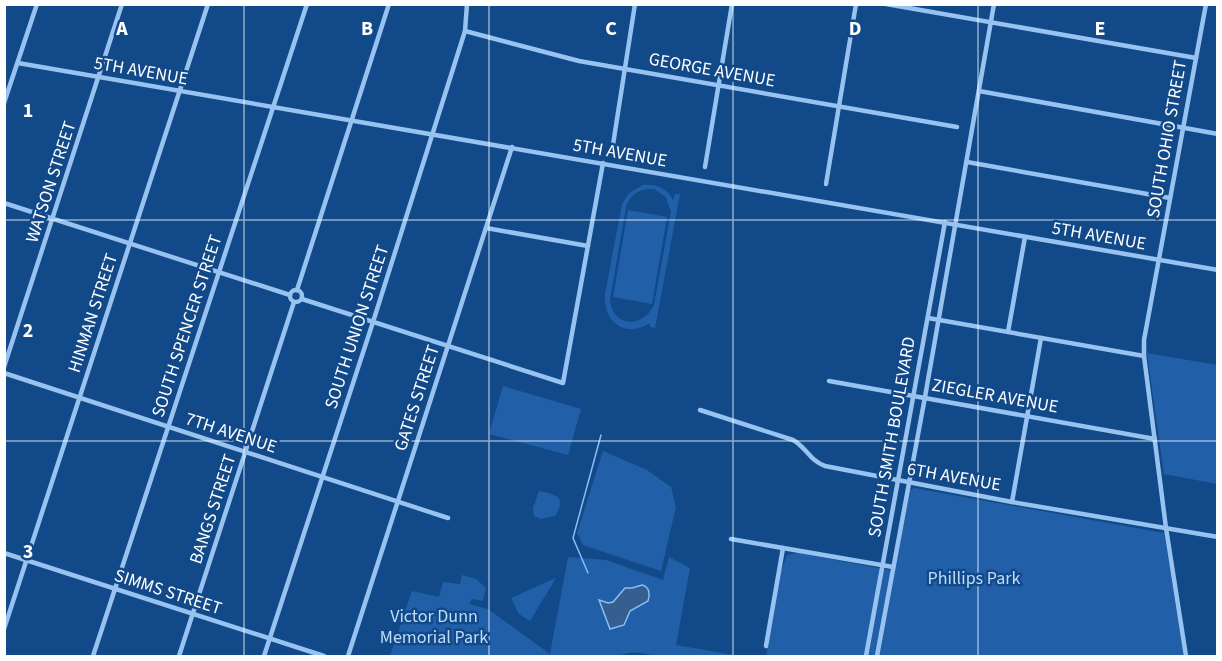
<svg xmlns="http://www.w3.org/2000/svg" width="1222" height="661" viewBox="0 0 1222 661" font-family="'Source Sans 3',sans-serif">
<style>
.green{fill:#2160a8;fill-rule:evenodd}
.water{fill:#365e8e;stroke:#89bdf4;stroke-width:1.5}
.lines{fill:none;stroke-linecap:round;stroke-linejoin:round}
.stream{stroke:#89bdf4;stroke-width:1.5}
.street{stroke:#98c2f0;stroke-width:4.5}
.grid{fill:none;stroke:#fff;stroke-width:1.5;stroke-opacity:0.55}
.labels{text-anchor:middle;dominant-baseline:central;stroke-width:5;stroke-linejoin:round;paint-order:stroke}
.street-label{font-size:18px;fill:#fff;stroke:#124989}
.park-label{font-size:18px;fill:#bedcfc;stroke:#124989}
.grid-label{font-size:20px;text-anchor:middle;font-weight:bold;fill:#fff;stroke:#124989;stroke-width:5;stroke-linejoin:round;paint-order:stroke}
</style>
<rect width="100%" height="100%" fill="#124989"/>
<g class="green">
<path d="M 643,185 C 656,184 667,188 673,200 L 675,194 L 680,194 L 655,328 L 650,327 L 650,323 C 625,339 603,322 605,294 L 622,204 L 629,193 ZM 654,189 L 666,197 L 671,212 L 654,305 C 643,329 612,327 610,300 L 626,207 C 630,194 640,188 654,189 Z"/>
<polygon points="628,210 667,217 652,304 613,297"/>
<polygon points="1147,353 1217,365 1217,484 1164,474"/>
<polygon points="503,386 581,409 568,455 489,434"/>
<polygon points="603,451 647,470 671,487 676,507 661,571 583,545 577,533"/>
<polygon points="914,488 1164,533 1184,656 766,656 781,572 787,555 798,553 894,571 910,490"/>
<path d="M 539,491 C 556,494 567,497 555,516 L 541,519 L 534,516 L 533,508 Z"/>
<path d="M 568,557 L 606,560 L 663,580 L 669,557 L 690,568 L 676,645 L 739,656 C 714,656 689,657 664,656 C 645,656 638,648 618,656 L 390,656 L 412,591 L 439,597 L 443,582 L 460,584 L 462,575 L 476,579 L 486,588 L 483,601 L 472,599 L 469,604 L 488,609 L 550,654 Z"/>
<polygon points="556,578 530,621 519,614 511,598"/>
</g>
<path class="water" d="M 642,585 C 650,587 650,595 648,601 L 630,611 L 624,625 L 610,629 L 599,600 L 608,603 L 613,602 L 625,588 L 632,588 Z"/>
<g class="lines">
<polyline class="stream" points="588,573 573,538 601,435"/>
<g class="street">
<polyline points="886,4 1196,58"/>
<polyline points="465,31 579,61 957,127"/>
<polyline points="18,63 1218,270"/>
<polyline points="979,91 1218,134"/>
<polyline points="4,103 37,4"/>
<polyline points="612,151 635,4"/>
<polyline points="967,162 1170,198"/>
<polyline points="705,167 732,4"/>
<polyline points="826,184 856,4"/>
<polyline points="4,203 290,295"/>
<polyline points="486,228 588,246"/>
<circle cx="296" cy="296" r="6"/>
<polyline points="297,290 389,4"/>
<polyline points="302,299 563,383 603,163"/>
<polyline points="928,318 1144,356"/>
<polyline points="1008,332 1025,237"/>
<polyline points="4,367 122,4"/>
<polyline points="4,373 448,518"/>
<polyline points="829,381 1155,439"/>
<path d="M 700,410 L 793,440 C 806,447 810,461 825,466 L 1012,502 L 1218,537"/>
<polyline points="1012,502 1041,338"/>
<polyline points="731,539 893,567"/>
<polyline points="4,553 324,656"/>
<polyline points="4,629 208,4"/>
<polyline points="766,646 783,548"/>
<polyline points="93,656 307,4"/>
<polyline points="179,656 294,302"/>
<polyline points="264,656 373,322 465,31 467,4"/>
<polyline points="348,656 512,147"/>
<polyline points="866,656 945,222"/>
<polyline points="877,656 925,397 994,4"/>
<polyline points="1186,656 1166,528 1144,356 1144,340 1206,4"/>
</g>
</g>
<path class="grid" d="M 244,4 L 244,656M 489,4 L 489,656M 733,4 L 733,656M 978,4 L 978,656M 4,220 L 1218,220M 4,441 L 1218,441"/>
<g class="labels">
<g class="street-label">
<text transform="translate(712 70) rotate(10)">GEORGE AVENUE</text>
<text transform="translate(141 71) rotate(10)">5TH AVENUE</text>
<text transform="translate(1167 139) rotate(-80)">SOUTH OHIO STREET</text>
<text transform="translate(620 153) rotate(10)">5TH AVENUE</text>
<text transform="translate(51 182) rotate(-72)">WATSON STREET</text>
<text transform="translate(1099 236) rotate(10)">5TH AVENUE</text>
<text transform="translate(93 313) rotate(-72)">HINMAN STREET</text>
<text transform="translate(187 326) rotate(-72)">SOUTH SPENCER STREET</text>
<text transform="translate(357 327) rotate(-72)">SOUTH UNION STREET</text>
<text transform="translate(995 396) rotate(10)">ZIEGLER AVENUE</text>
<text transform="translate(417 398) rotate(-72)">GATES STREET</text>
<text transform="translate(231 433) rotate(18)">7TH AVENUE</text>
<text transform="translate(892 437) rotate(-80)">SOUTH SMITH BOULEVARD</text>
<text transform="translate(954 477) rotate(10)">6TH AVENUE</text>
<text transform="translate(213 509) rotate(-72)">BANGS STREET</text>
<text transform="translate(168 592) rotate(18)">SIMMS STREET</text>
</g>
<g class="park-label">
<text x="974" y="578">Phillips Park</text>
<text x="434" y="616">Victor Dunn<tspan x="434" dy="21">Memorial Park</tspan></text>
</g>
</g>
<g class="grid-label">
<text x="122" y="35">A</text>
<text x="367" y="35">B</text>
<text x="611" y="35">C</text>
<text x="855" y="35">D</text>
<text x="1100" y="35">E</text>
<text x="28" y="117">1</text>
<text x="28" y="337">2</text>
<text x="28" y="558">3</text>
</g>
<rect width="1222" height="661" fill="none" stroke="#ffffff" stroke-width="12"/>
</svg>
